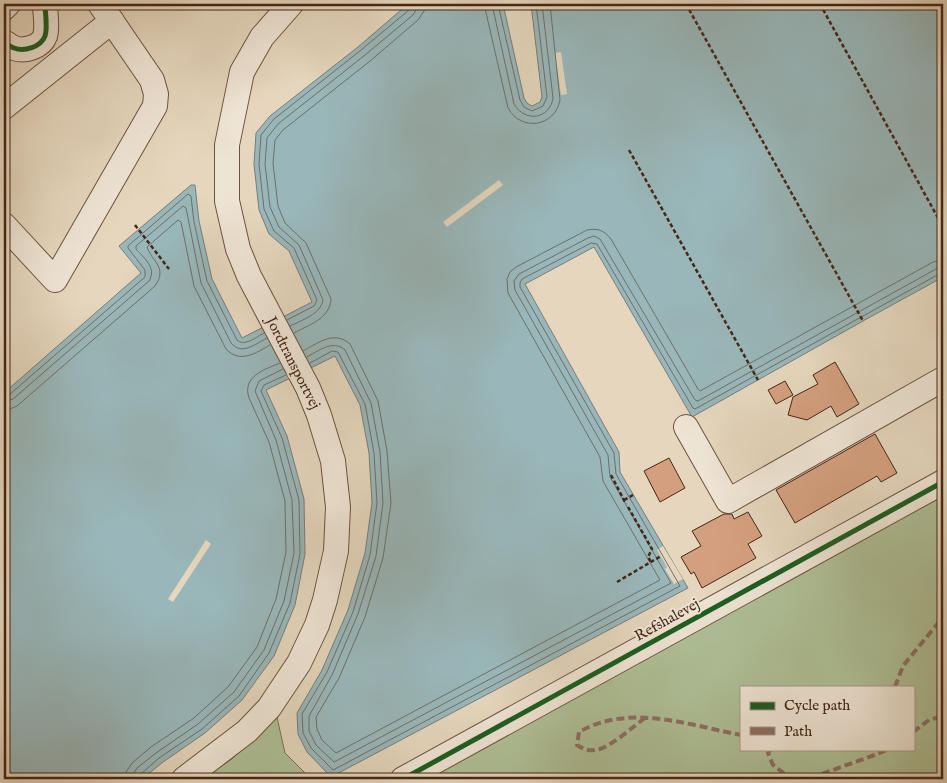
<svg xmlns="http://www.w3.org/2000/svg" width="947" height="783" viewBox="0 0 947 783" font-family="'IM FELL English',serif">
<style>
.green{fill:#aebf96;stroke:#7a7256;fill-rule:evenodd}
.water{fill:#99b7ba;stroke:#777d78}
.pier{fill:#e5d6bd}
.lines{fill:none;stroke-linecap:round;stroke-linejoin:round}
.shore{stroke:#6f6e68;stroke-width:1}
.building{fill:#d49f7e;stroke:#452616}
.minor-casing{stroke:#6d5240;stroke-width:26}
.path{stroke:#452616;stroke-width:2.5;stroke-dasharray:4 2.5;stroke-linecap:butt}
.minor{stroke:#eee4d4;stroke-width:24}
.quiet{stroke:#8d6e63;stroke-width:4;stroke-dasharray:8 4;stroke-linecap:butt}
.cycleway-casing{stroke:#eee4d4;stroke-width:8}
.cycleway{stroke:#1b5e20;stroke-width:5}
.labels{text-anchor:middle;dominant-baseline:central;stroke-width:4;stroke-linejoin:round;paint-order:stroke}
.street-label{font-size:15px;fill:#452616;stroke:#eee4d4}
</style>
<rect width="100%" height="100%" fill="#e5d6bd"/>
<filter id="stains"><feTurbulence type="fractalNoise" baseFrequency=".004" numOctaves="4"/><feColorMatrix values="0 0 0 0 .2 0 0 0 0 .09 0 0 0 0 .02 0 0 0 .5 -.17"/></filter>
<radialGradient id="worn" r=".72"><stop offset=".6" stop-color="#630" stop-opacity="0"/><stop offset="1" stop-color="#630" stop-opacity=".3"/></radialGradient>
<g class="green">
<path d="M 943,491 L 943,779 L 434,779 L 432,776 ZM 741,687 L 913,687 L 913,749 L 741,749 Z"/>
<polygon points="276,713 285,753 311,779 203,779 233,758"/>
</g>
<polygon class="water" points="408,4 503,4 524,98 527,103 532,106 540,102 542,97 531,4 943,4 943,277 863,321 692,417 594,247 525,284 619,452 620,472 688,588 331,777 307,752 298,734 297,713 322,670 348,610 365,553 372,503 369,453 360,405 335,356 266,390 287,436 304,499 305,554 295,605 274,656 242,700 205,733 163,762 142,779 4,779 4,391 5,392 141,273 119,246 191,185 195,185 199,221 212,279 242,338 312,302 289,251 269,234 259,210 254,164 256,133 270,116 358,47"/>
<g class="pier">
<polygon points="561,52 567,94 561,95 555,53"/>
<polygon points="499,180 503,185 447,227 443,222"/>
<polygon points="206,540 211,544 173,602 168,599"/>
<polygon points="663,546 683,579 674,584 665,569 667,567 657,550"/>
</g>
<g class="lines">
<g class="shore">
<path d="M 484,4 L 508,108 C 521,132 555,127 560,100 L 550,4"/>
<path d="M 492,4 L 514,104 C 525,123 550,119 553,98 L 542,4"/>
<polyline points="498,4 520,100 524,107 532,111 543,106 547,97 536,4"/>
<polyline points="287,320 314,306 317,300 294,248 274,231 264,209 259,164 261,135 274,119 361,50 409,10 411,4"/>
<path d="M 290,326 C 302,320 321,314 323,300 L 299,245 L 279,227 L 270,207 L 265,164 L 267,138 L 278,124 L 365,55 L 413,15 L 416,10 L 417,4"/>
<path d="M 294,333 C 308,325 330,319 331,299 L 306,243 L 285,223 L 278,206 L 273,163 L 275,140 L 283,130 L 370,61 L 418,20 L 424,11 L 425,4"/>
<path d="M 303,351 C 318,343 334,330 350,344 L 378,401 L 387,451 L 391,503 L 383,558 L 365,617 L 339,678 L 316,717 L 317,729 L 322,740 L 336,753 L 660,580 L 603,481 L 600,457 L 508,293 L 507,279 L 510,272 L 516,267 L 587,230 C 597,228 604,230 611,239 L 698,389 L 700,391 L 933,262 L 943,260"/>
<path d="M 307,357 C 318,351 333,339 345,350 L 371,403 L 380,452 L 383,503 L 376,556 L 358,614 L 332,675 L 309,716 L 309,731 L 316,745 L 334,762 L 671,583 L 610,477 L 608,455 L 515,290 L 514,281 L 519,274 L 588,238 L 594,236 L 600,239 L 695,400 L 698,401 L 936,269 L 943,267"/>
<polyline points="310,363 332,351 338,352 365,404 374,453 377,503 370,555 353,612 327,672 302,714 303,733 311,748 333,770 680,586 616,474 614,453 520,287 520,283 522,279 591,243 597,244 693,408 695,409 939,274 943,273"/>
<path d="M 4,396 L 9,395 L 145,277 L 145,270 L 128,248 L 128,246 L 188,194 L 191,196 L 194,222 L 207,281 L 237,340 C 245,347 256,337 264,333"/>
<path d="M 4,402 L 13,399 L 149,281 C 157,268 144,258 136,249 L 136,246 L 183,206 L 186,208 L 201,283 L 231,343 C 242,356 255,344 267,338"/>
<path d="M 4,410 L 10,409 L 17,406 L 155,286 C 168,267 152,262 147,247 L 178,220 L 181,222 L 194,286 L 226,349 C 240,364 256,353 270,345"/>
<path d="M 125,779 L 126,772 L 132,763 L 151,747 L 194,718 L 228,687 L 257,647 L 276,599 L 286,552 L 285,501 L 269,442 L 249,398 C 242,376 264,370 280,363"/>
<polyline points="133,779 134,773 137,768 156,753 198,724 234,692 264,650 284,601 294,553 292,500 276,440 255,391 259,381 283,369"/>
<polyline points="139,779 141,774 159,758 202,729 239,696 269,653 290,603 300,554 299,500 282,438 261,391 264,385 286,375"/>
</g>
</g>
<g class="building">
<polygon points="835,362 859,404 837,417 831,406 807,420 788,415 793,397 818,384 813,375"/>
<polygon points="785,381 793,395 776,404 768,390"/>
<polygon points="875,434 897,473 881,482 877,476 795,523 776,490"/>
<polygon points="669,458 685,488 660,502 644,471"/>
<polygon points="748,512 762,536 748,544 756,558 702,588 694,572 691,574 681,557 701,546 692,531 724,514 732,514 734,519"/>
</g>
<g class="lines">
<defs>
<g id="minor">
<polyline points="4,8 8,4"/>
<path d="M 4,42 C 7,44 11,47 14,48 C 24,52 41,47 45,36 C 48,27 45,13 45,4"/>
<polyline points="4,107 112,21"/>
<polyline points="4,225 55,280 155,106 156,94 152,80 100,4"/>
<polyline points="686,427 728,501 943,379"/>
<polyline points="184,779 247,731 269,708 299,663 317,625 325,600 336,551 338,507 333,461 319,415 308,388 249,276 238,249 227,201 227,145 242,72 262,37 291,4"/>
<polyline points="403,779 943,482"/>
</g>
</defs>
<use href="#minor" class="minor-casing"/>
<g class="path">
<polyline points="686,4 863,321"/>
<polyline points="820,4 943,227"/>
<polyline points="629,150 758,380"/>
<polyline points="135,225 169,269"/>
<polyline points="611,475 626,504"/>
<polyline points="624,500 633,495"/>
<polyline points="628,507 652,549 648,557 651,562"/>
<polyline points="617,582 661,556"/>
</g>
<use href="#minor" class="minor"/>
<g class="quiet">
<polyline points="895,687 903,666 943,617"/>
<path d="M 645,718 C 634,726 608,749 596,750 C 588,751 583,749 577,745 L 579,732 C 630,703 688,725 741,735"/>
<polyline points="913,732 929,720 943,716"/>
<polyline points="771,749 768,753 773,765 790,778 813,777 872,756 889,749"/>
</g>
<defs>
<g id="cycleway">
<path d="M 4,42 C 7,44 11,47 14,48 C 24,52 41,47 45,36 C 48,27 45,13 45,4"/>
<polyline points="403,779 943,482"/>
</g>
</defs>
<use href="#cycleway" class="cycleway-casing"/>
<use href="#cycleway" class="cycleway"/>
</g>
<g class="labels">
<g class="street-label">
<text transform="translate(293 363) rotate(63)">Jordtransportvej</text>
<text transform="translate(667 620) rotate(-29)">Refshalevej</text>
</g>
</g>
<rect width="947" height="783" fill="none" stroke="#e5d6bd" stroke-width="20"/>
<rect x="5" y="5" width="937" height="773" fill="none" stroke="#452616" stroke-width="2.5"/>
<rect x="10" y="10" width="927" height="763" fill="none" stroke="#452616"/>
<rect x="740" y="686" width="175" height="65" fill="#eee4d4" stroke="#aa9888"/>
<rect x="750" y="702" width="25" height="8" fill="#1b5e20" stroke="#aa9888"/>
<text x="784" y="710" font-size="15" fill="#452616">Cycle path</text>
<rect x="750" y="727" width="25" height="8" fill="#8d6e63" stroke="#aa9888"/>
<text x="784" y="736" font-size="15" fill="#452616">Path</text>
<rect width="100%" height="100%" filter="url(#stains)"/>
<rect width="100%" height="100%" fill="url(#worn)"/>
</svg>
